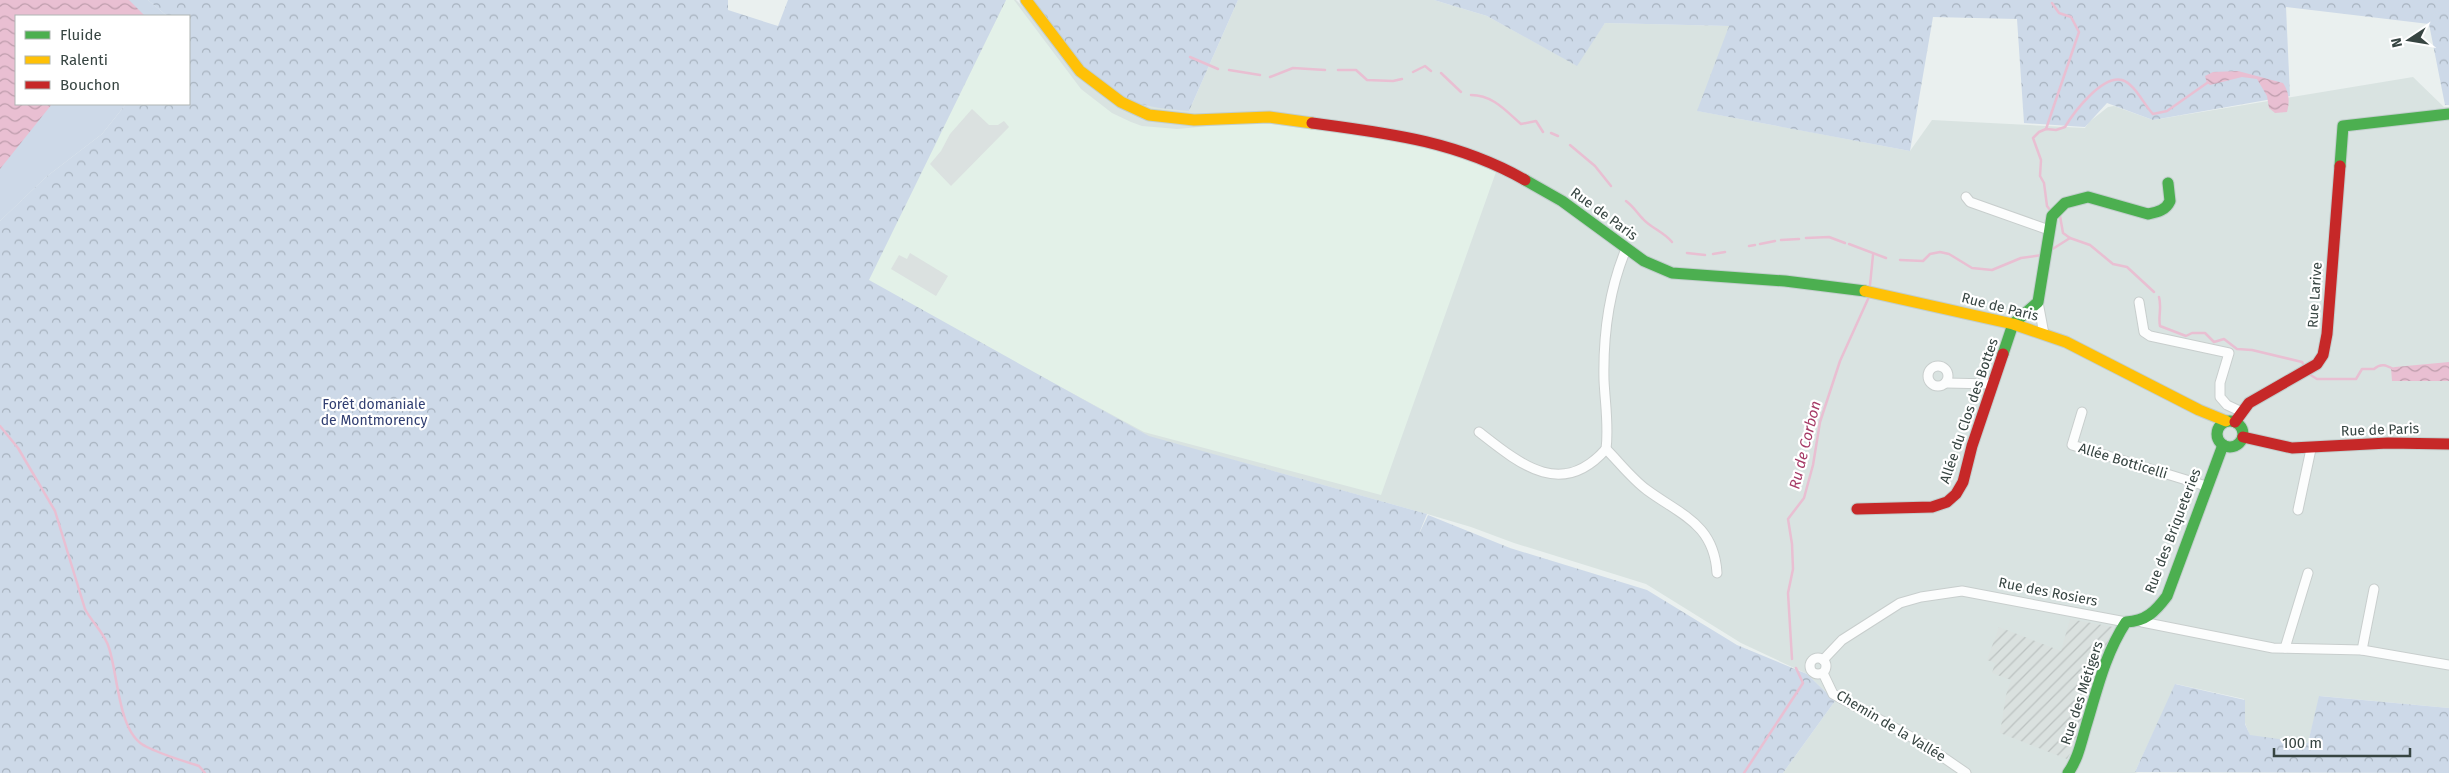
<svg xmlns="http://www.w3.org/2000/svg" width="2449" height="773" viewBox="0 0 2449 773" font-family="'Fira Sans',sans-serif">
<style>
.residential{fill:#d9e3e1}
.industrial{fill:url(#industrial-furrows)}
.medical{fill:#e3f1e8}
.grass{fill:#cdd9e8}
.forest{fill:url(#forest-crowns)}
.parking{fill:#dbe1e0}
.water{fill:url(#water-waves)}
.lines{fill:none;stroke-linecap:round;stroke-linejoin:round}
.stream{stroke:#e9bfd2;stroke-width:2.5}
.street-casing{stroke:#c8cecd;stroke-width:11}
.fast-casing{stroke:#c2cecd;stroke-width:13}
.slow-casing{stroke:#c2cecd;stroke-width:13}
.jam-casing{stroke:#c2cecd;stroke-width:13}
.street{stroke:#fcfdfd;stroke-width:9}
.fast{stroke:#4caf50;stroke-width:11}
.slow{stroke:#ffc107;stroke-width:11}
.jam{stroke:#c62828;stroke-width:11}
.labels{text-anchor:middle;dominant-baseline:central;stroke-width:4.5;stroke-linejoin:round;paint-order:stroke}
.street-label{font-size:14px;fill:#374542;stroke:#fff}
.park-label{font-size:14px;fill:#303e71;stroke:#fff}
.water-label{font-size:15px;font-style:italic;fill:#a63b67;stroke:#fff}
</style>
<defs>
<pattern id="industrial-furrows" width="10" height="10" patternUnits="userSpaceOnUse" patternTransform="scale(1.25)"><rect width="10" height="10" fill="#dae1df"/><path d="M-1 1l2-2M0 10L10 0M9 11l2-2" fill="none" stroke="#bcc2c1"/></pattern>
<pattern id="forest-crowns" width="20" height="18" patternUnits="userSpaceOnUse" patternTransform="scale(1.25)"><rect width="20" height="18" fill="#cdd9e8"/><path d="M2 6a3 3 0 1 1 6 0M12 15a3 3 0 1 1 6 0" fill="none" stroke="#a7b2be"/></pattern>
<pattern id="water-waves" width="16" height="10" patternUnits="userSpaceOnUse" patternTransform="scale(1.25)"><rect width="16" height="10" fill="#e9bfd2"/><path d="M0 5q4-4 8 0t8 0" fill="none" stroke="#be9dac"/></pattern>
</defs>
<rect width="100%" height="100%" fill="#eaf0ef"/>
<polygon class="residential" points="1006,0 1016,0 1084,67 1189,111 1238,0 1434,0 1487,16 1576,65 1605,23 1730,26 1698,111 1910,151 1932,120 2085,128 2089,122 2108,107 2114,106 2153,120 2413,77 2444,107 2449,107 2449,708 2320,696 2308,743 2250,736 2245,723 2244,699 2176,684 2135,772 2138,773 1783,773 1835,701 1807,674 1741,643 1646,584 1514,543 1471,527 1427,514 1150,437 869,280"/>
<polygon class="industrial" points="2070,619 2113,627 2078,740 2067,759 2000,733 2006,695 2011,680 1992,673 1995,663 1987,660 1999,627 2061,651"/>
<polygon class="medical" points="1006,0 1014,0 1081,89 1112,113 1131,122 1142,126 1177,129 1255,122 1405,140 1438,148 1496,172 1381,495 1144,432 992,350 873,283 844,261 899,216"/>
<polygon class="grass" points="0,0 148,0 167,16 16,16 16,104 126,104 102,134 46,177 0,221"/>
<g class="forest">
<polygon points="148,0 728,0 728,10 778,26 788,0 1006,0 869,280 1149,436 1427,514 1418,536 1428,515 1510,548 1647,590 1737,645 1807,674 1835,701 1783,773 0,773 0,221 46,177 102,134 126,104 189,104 189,16 167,16"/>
<path d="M 1032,0 L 1238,0 L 1189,111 C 1169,109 1147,108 1128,99 C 1086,79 1060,36 1032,0 Z"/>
<polygon points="1434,0 2449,0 2449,105 2445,105 2429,24 2286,7 2290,96 2153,120 2107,103 2085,127 2024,123 2017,19 1933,17 1910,151 1697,111 1729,26 1605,23 1577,66 1487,16"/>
<polygon points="2175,684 2245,700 2245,724 2250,735 2308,743 2319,696 2449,708 2449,773 2135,772"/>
</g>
<g class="parking">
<polygon points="972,109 989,125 998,125 1004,121 1009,127 951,186 930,164 941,151 950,134"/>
<polygon points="910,253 948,276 936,296 891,269 899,255 907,259"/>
</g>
<g class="water">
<polygon points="0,0 129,0 145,16 16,16 16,104 52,104 0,169"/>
<path d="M 2238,71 L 2283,83 C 2289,92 2290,101 2287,112 L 2275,113 L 2269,108 L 2267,96 L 2257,79 L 2242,77 L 2210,85 L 2207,83 L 2205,76 L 2213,72 Z"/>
<polygon points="2449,362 2449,381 2392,381 2391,368 2395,367"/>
</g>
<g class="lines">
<g class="stream">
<polyline points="1190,57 1218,69"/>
<polyline points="1229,70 1260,75"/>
<polyline points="1338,70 1356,70 1367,80 1393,81 1402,79"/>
<polyline points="1413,72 1425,66 1431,71"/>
<polyline points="1441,73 1461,92"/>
<polyline points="1270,77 1293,68 1325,70"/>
<path d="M 1471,95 C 1493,95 1506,111 1521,124 L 1536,121 L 1543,132"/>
<polyline points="2046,129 2079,32 2071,17 2059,13 2052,3"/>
<polyline points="1551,133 1558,136"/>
<polyline points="1570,145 1595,166 1611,186"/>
<path d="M 1626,201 C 1634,207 1637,213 1643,219 C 1651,228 1664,232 1672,242"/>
<path d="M 2050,210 L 2047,206 L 2044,183 L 2040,176 L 2041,160 L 2033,138 L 2039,132 L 2046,129 L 2056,130 L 2065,127 C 2074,112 2102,75 2122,80 C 2135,84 2144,105 2153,114 L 2167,111 L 2207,83"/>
<polyline points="2060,216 2063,233 2070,238"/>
<polyline points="1806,238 1829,237 1845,243"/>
<polyline points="1781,240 1799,239"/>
<polyline points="1760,244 1775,241"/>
<polyline points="1849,244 1886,258"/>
<polyline points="1749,246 1755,245"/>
<polyline points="2051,250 2070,238 2090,245 2113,264 2127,267 2154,292"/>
<polyline points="1687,253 1705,255"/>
<polyline points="1713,254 1725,252"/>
<polyline points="1900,260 1923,261 1930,254 1940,252 1949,254 1972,268 1992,270 2021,258 2042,255"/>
<polyline points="1870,285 1873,255"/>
<path d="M 2159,297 C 2162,308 2158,316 2160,326 L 2186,336 L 2192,333 L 2205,333 L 2214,342 L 2224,339 L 2237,349 L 2252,350 L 2302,362 L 2305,367"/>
<path d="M 2309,374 L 2317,379 L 2356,379 L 2362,369 L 2374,369 C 2381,363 2386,365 2393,369"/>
<path d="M 0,426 L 18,448 L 55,511 L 85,609 C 92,623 105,633 109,648 C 118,674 118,733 145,746 C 162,755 181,760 199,766 L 205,773"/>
<polyline points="1792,659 1788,593 1793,569 1792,544 1788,519 1804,498 1813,465 1820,422 1840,361 1868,299"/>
<polyline points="1744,773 1803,683 1796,668"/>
</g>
<defs>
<g id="street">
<polyline points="1966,197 1970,202 2049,230"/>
<polyline points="2038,302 2044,334"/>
<polyline points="2139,302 2144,332 2150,336 2229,353 2220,383 2220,397 2227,405 2242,412"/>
<circle cx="1938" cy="376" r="10"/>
<polyline points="1946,383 1993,384"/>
<polyline points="2082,412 2072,445 2206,486"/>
<path d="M 1479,432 C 1521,465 1562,499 1606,449"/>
<path d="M 1606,449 C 1609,426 1605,403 1604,380 C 1603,335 1609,290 1626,249"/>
<path d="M 1606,449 C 1619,462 1632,479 1647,490 C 1681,515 1714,524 1717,573"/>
<polyline points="2298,510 2311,449"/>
<polyline points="2142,622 2273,648 2362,650 2449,665"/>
<polyline points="2285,648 2308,573"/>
<polyline points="2362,650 2374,589"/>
<circle cx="1818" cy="666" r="8"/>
<polyline points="1823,660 1842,640 1900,603 1921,597 1962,591 2126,622"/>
<polyline points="1823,673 1833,694 1924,744 1966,773"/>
</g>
<g id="fast">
<polyline points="2340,166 2343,126 2449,114"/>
<polyline points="1525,180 1562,201 1644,261 1672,273 1785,281 1865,291"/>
<path d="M 2003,354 L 2013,324 L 2038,302 L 2052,216 L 2065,203 L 2088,197 L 2148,214 C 2158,212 2166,210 2170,201 L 2168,183"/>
<circle cx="2230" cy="434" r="13"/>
<path d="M 2068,773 C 2078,759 2081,743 2086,726 C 2097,690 2105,654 2126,622 C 2146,621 2155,612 2167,596 L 2223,445"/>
</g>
<g id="slow">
<polyline points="1026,0 1080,71 1121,102 1149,115 1194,120 1269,117 1312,123"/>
<polyline points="1865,291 2013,324 2066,342 2199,410 2226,421"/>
</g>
<g id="jam">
<path d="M 1312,123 C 1387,133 1457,141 1525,180"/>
<polyline points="2235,422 2249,403 2317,364 2323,355 2327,334 2340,166"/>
<polyline points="2243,437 2292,448 2388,443 2449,444"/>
<polyline points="1857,509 1932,507 1947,502 1956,494 1963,482 1972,446 2003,354"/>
</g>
</defs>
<use href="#street" class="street-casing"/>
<use href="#fast" class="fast-casing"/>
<use href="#slow" class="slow-casing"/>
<use href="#jam" class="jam-casing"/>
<use href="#street" class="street"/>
<use href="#fast" class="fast"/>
<use href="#slow" class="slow"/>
<use href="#jam" class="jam"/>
</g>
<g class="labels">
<g class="street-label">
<text transform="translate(1604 214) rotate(36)">Rue de Paris</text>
<text transform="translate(2315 295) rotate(-86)">Rue Larive</text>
<text transform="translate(2000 307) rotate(14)">Rue de Paris</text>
<text transform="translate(1969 411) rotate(-71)">Allée du Clos des Bottes</text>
<text transform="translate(2380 430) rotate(-2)">Rue de Paris</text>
<text transform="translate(2123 461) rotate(17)">Allée Botticelli</text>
<text transform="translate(2173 531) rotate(-69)">Rue des Briqueteries</text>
<text transform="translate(2048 592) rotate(11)">Rue des Rosiers</text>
<text transform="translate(2082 693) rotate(-72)">Rue des Métigers</text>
<text transform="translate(1891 726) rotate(31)">Chemin de la Vallée</text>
</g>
<g class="park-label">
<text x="374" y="404">Forêt domaniale<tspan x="374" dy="16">de Montmorency</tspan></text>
</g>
<g class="water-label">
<text transform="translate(1805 445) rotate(-76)">Ru de Corbon</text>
</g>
</g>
<rect x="15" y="15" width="175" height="90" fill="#ffffff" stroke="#afb5b3"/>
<rect x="25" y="31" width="25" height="8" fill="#4caf50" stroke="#afb5b3"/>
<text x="60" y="40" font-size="15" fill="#374542">Fluide</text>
<rect x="25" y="56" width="25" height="8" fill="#ffc107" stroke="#afb5b3"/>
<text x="60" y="65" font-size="15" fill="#374542">Ralenti</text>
<rect x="25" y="81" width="25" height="8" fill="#c62828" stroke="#afb5b3"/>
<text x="60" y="90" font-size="15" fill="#374542">Bouchon</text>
<g transform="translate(2409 40) rotate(258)" stroke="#ffffff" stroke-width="4" paint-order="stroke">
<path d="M0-4L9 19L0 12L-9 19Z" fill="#374542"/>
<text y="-8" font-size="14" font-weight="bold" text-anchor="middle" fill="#374542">N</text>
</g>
<path d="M2274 748v8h136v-8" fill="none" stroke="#374542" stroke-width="2.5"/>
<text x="2282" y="748" font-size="15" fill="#374542" stroke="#ffffff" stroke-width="4" paint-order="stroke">100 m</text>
</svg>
